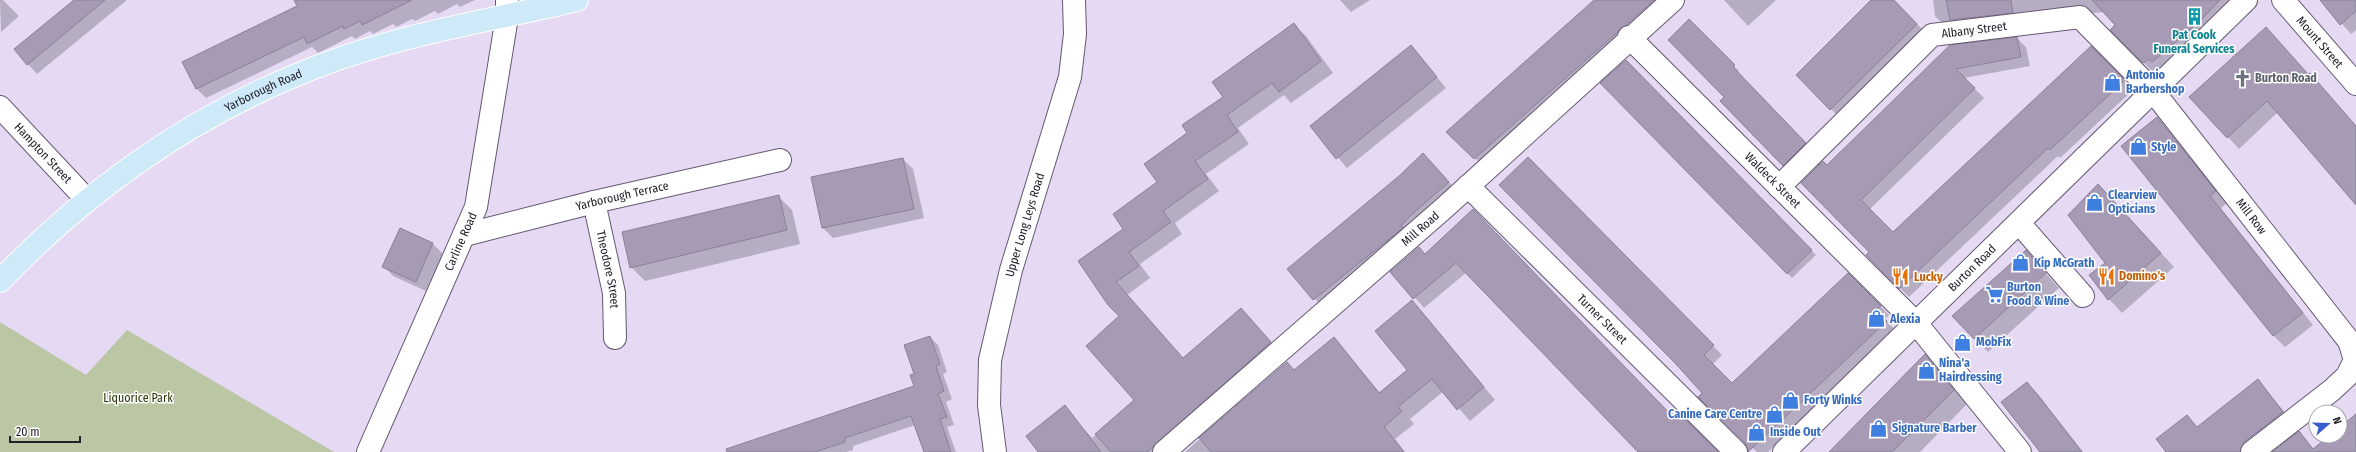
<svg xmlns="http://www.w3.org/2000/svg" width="2356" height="452" viewBox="0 0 2356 452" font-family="'Fira Sans Condensed',sans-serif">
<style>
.green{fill:#bbc6a4}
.shadow{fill:#0003}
.building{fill:#a69ab4;stroke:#8b8099}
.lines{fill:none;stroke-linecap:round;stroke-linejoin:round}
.minor-casing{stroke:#645970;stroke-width:24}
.major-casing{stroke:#fff;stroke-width:24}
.minor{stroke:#fff;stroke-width:22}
.major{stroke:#ceeaf8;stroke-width:22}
.labels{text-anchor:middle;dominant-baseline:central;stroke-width:3;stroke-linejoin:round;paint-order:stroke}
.street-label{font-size:12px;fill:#24202a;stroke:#fff}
.culture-label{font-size:12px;font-weight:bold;fill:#0d838f;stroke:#fff}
.shop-label{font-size:12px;font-weight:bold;fill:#366cbe;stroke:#fff;text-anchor:start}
.worship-label{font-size:12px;font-weight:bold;fill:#5b616d;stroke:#fff;text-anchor:start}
.food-label{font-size:12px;font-weight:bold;fill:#c56008;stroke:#fff;text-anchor:start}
.park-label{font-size:12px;fill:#2a3606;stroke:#fff}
</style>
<rect width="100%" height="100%" fill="#e5d9f4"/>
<polygon class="green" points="0,322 86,375 127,330 334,452 0,452"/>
<g class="shadow">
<polygon points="0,0 3,0 19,16 1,32"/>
<polygon points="75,0 127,0 37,74 28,64"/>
<polygon points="295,0 475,0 460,7 457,4 438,14 435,11 415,21 412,19 396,27 393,24 373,34 370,31 355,39 352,36 318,53 312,47 206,98 196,88 298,7"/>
<polygon points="1340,0 1370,0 1351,12"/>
<polygon points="1595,0 1675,0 1485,168 1448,132"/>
<polygon points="1724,0 1776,0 1748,26"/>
<polygon points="1873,0 1893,0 1926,33 1840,118 1797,75"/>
<polygon points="1933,0 2245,0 2156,75 2111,30 2116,25 2104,12 1947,28 1935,16"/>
<polygon points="2321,0 2356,0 2356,30 2351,34"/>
<polygon points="1689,21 1739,71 1737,73 1810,148 1788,170 1721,101 1725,97"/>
<polygon points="1294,25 1306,36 1333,73 1291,103 1284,95 1238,128 1249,144 1206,174 1219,191 1175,223 1182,234 1140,264 1150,278 1127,295 1184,359 1241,309 1282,355 1170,452 1039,452 1064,407 1092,438 1136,400 1121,316 1109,304 1125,229 1158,182 1188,133"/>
<polygon points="2017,38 2026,47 2030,66 1964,78 1984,98 1869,210 1893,233 2091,48 2133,90 2060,158 2058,156 1909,297 1867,255 1871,252 1827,166 1951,46"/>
<polygon points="1411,46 1446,88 1347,168 1311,126"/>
<polygon points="1626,61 1816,255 1792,278 1602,83"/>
<polygon points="2310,74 2356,127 2356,203 2278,112 2239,149 2191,97"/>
<polygon points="2157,118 2227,203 2221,208 2313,325 2285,347 2274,336 2122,146"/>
<polygon points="1528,158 1722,355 1712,365 1732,384 1848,274 1889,315 1885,319 1895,330 1768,452 1757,452 1700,397 1703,393"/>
<polygon points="903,159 913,169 924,218 833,238 823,228"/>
<polygon points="1432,164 1458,192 1324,309 1288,269"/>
<polygon points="2098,185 2174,267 2122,313 2109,299"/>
<polygon points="778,196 792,210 800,244 645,281 631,267"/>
<polygon points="1473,210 1676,421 1717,452 1640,452 1467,272 1424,308 1392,272 1426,255"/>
<polygon points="400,229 433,244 443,254 426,291 393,276 383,266"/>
<polygon points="2026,251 2059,288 1988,352 1974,338"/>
<polygon points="1412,301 1495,400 1470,421 1444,391 1410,419 1414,424 1395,439 1405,452 1185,452 1287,363 1295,371 1334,338 1380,393 1408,370"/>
<polygon points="930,337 938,345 947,372 943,374 952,399 946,402 954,425 947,427 956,452 925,452 915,425 853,446 853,450 846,452 758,452 915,386 915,374"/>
<polygon points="1925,356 1967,404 1920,452 1830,452"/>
<polygon points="2258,381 2295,424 2261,452 2236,452"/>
<polygon points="2027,383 2039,395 2083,452 2041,452"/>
</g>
<g class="building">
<polygon points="74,0 105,0 27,65 14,49"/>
<polygon points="294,0 412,0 362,25 360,21 344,29 343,26 307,44 304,37 196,89 182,62 297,6"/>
<polygon points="1594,0 1654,0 1474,159 1446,132"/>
<polygon points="1871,0 1894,0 1917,24 1830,110 1796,75"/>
<polygon points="1946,0 2011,0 2013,13 1950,20"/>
<polygon points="2092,0 2220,0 2200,21 2152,62 2149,59 2143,63 2110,30 2115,25"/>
<polygon points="2320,0 2356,0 2356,11 2340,25"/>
<polygon points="1689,19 1735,65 1733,67 1806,143 1783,166 1720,101 1724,97 1668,40"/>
<polygon points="1294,23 1321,61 1279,92 1272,83 1227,115 1238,132 1195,161 1208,179 1163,211 1171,222 1129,252 1139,266 1116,282 1183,358 1241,308 1271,342 1147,452 1111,452 1095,434 1134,400 1086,346 1119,316 1108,305 1078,261 1123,229 1113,214 1157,182 1144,164 1187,133 1182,125 1223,97 1212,82"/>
<polygon points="2266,27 2308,74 2310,73 2356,126 2356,205 2267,101 2227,138 2189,97"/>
<polygon points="2017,37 2021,57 1956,69 1975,88 1861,200 1893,232 2091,46 2125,80 2050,150 2048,148 1899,289 1866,255 1869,252 1801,183 1823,161 1827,165 1950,45"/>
<polygon points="1411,45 1437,77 1336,159 1310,126"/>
<polygon points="1626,60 1812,250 1787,274 1600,83"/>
<polygon points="2157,117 2216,191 2210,196 2303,313 2273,336 2121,146"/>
<polygon points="1423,153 1449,182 1410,216 1401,226 1403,228 1313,300 1287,269 1399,176"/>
<polygon points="1528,157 1714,345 1704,355 1732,383 1848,273 1881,306 1876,310 1887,321 1748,452 1745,443 1698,397 1702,393 1675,363 1499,185"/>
<polygon points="903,158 914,209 822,228 811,177"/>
<polygon points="2098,184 2161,253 2108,300 2089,275 2105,263 2068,215"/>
<polygon points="779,195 787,230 630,268 622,232"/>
<polygon points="1473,209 1676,420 1681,415 1718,452 1638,452 1456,263 1413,299 1390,272 1419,247 1425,254"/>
<polygon points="400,228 433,243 416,282 382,267"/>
<polygon points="2026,250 2046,273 1974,339 1952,316"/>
<polygon points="1412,300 1484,387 1457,410 1432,379 1398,407 1402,411 1384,427 1404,452 1211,452 1199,438 1287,362 1294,370 1334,337 1379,393 1407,370 1375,331"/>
<polygon points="930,336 940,364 936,366 944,391 938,394 947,417 940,419 951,452 924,452 911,416 845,438 845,442 815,452 727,452 726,449 914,386 910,375 914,374 904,345"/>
<polygon points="1925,354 1954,390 1892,452 1829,452"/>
<polygon points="2258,379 2283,412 2244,442 2240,452 2166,452 2156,439 2187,415 2197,427"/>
<polygon points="2027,382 2082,452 2040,452 2001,402"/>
<polygon points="1065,405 1101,452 1038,452 1026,436"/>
<polygon points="2356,414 2356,452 2272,452 2299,431 2313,449 2329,436 2340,436 2340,427"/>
</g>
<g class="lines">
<defs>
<g id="minor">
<path id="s1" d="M 2283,0 L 2356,84"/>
<path id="s2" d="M 1629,37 L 1916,323 L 2020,452"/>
<path id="s3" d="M 0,107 L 87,200"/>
<path id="s4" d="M 1468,186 L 1736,452"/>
<path id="s5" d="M 1779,187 L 1932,35 L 2080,17 L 2153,91 L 2349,341 L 2355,360 L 2347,376 L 2332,390 L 2252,452"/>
<path id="s6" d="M 594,202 L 614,293 L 615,338"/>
<polyline points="2019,223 2083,296"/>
<path id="s7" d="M 464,235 L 594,202 L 780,160"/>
<path id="s8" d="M 368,452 L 476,207 L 507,17 L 507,0"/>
<path id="s9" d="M 995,452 L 989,405 L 990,360 L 1011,270 L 1070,77 L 1075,34 L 1074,0"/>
<path id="s10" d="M 1164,452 L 1443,209 L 1673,0"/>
<path id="s11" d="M 1784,452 L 2246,0"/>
</g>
<g id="major">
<path id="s12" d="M 0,281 C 95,182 208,105 338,59 C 415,32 497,19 577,0"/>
</g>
</defs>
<use href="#minor" class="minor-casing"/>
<use href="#major" class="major-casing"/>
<use href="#minor" class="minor"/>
<use href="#major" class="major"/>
</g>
<defs>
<symbol id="building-bare" viewBox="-9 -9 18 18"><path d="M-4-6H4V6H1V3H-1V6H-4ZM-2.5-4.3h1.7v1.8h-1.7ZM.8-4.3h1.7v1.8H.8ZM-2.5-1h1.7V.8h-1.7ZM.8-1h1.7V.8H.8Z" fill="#0f9aa8" stroke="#fff" stroke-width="2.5" paint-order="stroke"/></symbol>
<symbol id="church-bare" viewBox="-9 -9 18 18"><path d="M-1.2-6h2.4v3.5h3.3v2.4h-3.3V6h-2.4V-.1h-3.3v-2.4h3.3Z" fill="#6b7280" stroke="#fff" stroke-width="2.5" paint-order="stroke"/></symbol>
<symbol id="shop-bare" viewBox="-9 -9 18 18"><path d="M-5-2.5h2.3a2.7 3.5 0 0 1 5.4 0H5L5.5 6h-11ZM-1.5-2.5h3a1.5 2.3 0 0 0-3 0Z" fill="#3f7fe0" stroke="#fff" stroke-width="2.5" paint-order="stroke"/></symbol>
<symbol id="restaurant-bare" viewBox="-9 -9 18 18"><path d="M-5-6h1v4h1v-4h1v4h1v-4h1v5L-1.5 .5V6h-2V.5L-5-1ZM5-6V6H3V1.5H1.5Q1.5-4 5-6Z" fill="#e8710a" stroke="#fff" stroke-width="2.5" paint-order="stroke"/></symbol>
<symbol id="supermarket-bare" viewBox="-9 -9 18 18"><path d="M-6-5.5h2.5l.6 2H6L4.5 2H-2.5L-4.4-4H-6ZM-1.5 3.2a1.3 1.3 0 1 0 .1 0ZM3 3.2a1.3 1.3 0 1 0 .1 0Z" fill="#3f7fe0" stroke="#fff" stroke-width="2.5" paint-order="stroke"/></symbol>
</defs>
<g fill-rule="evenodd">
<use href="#building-bare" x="2182" y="4" width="25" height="25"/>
<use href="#church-bare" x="2230" y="66" width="25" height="25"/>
<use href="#shop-bare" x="2100" y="70" width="25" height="25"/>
<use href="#shop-bare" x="2126" y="134" width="25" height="25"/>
<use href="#shop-bare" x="2082" y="190" width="25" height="25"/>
<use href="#shop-bare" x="2008" y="250" width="25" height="25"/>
<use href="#restaurant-bare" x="2094" y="264" width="25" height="25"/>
<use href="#restaurant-bare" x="1888" y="264" width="25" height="25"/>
<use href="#supermarket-bare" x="1982" y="282" width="25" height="25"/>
<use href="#shop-bare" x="1864" y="306" width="25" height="25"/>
<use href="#shop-bare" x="1950" y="330" width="25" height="25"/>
<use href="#shop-bare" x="1914" y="358" width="25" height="25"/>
<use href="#shop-bare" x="1778" y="388" width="25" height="25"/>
<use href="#shop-bare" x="1762" y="402" width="25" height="25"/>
<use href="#shop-bare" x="1866" y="416" width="25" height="25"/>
<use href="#shop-bare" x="1744" y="420" width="25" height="25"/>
</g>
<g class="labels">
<g class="street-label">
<text stroke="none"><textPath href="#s5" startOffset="258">Albany Street</textPath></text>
<text stroke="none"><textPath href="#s1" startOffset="56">Mount Street</textPath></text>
<text stroke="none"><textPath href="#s12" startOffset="327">Yarborough Road</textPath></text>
<text stroke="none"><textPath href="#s3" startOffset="63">Hampton Street</textPath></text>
<text stroke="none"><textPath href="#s2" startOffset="203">Waldeck Street</textPath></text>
<text stroke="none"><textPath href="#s7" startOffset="163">Yarborough Terrace</textPath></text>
<text stroke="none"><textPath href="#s5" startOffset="628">Mill Row</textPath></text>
<text stroke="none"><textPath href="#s9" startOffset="232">Upper Long Leys Road</textPath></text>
<text stroke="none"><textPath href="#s10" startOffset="340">Mill Road</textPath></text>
<text stroke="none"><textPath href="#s8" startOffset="230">Carline Road</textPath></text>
<text stroke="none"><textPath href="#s11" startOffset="263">Burton Road</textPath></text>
<text stroke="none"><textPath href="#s6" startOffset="69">Theodore Street</textPath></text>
<text stroke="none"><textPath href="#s4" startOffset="189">Turner Street</textPath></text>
</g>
<g class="culture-label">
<text x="2194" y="35">Pat Cook<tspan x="2194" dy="14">Funeral Services</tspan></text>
</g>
<g class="shop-label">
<text x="2126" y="75">Antonio<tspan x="2126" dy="14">Barbershop</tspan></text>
<text x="2151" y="147">Style</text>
<text x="2108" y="195">Clearview<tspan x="2108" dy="14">Opticians</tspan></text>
<text x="2034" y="263">Kip McGrath</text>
<text x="2007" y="287">Burton<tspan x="2007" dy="14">Food &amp; Wine</tspan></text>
<text x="1890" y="319">Alexia</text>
<text x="1976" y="342">MobFix</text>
<text x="1939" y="363">Nina'a<tspan x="1939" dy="14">Hairdressing</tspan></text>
<text x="1804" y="400">Forty Winks</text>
<text x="1762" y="414" text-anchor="end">Canine Care Centre</text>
<text x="1892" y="428">Signature Barber</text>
<text x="1770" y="432">Inside Out</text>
</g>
<g class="worship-label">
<text x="2255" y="78">Burton Road</text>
</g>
<g class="food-label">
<text x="2119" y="276">Domino's</text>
<text x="1914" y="277">Lucky</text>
</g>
<g class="park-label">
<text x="138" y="398">Liquorice Park</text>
</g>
</g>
<g transform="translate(2328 424) rotate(70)"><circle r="19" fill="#ffffff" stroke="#a7a6aa"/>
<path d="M0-3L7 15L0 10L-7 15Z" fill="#365ccd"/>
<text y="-6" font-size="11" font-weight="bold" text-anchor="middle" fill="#24202a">N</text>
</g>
<path d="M10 436v6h70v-6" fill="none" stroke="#24202a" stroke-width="2"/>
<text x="16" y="436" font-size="12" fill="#24202a" stroke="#ffffff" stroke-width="3" paint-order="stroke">20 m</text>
</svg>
